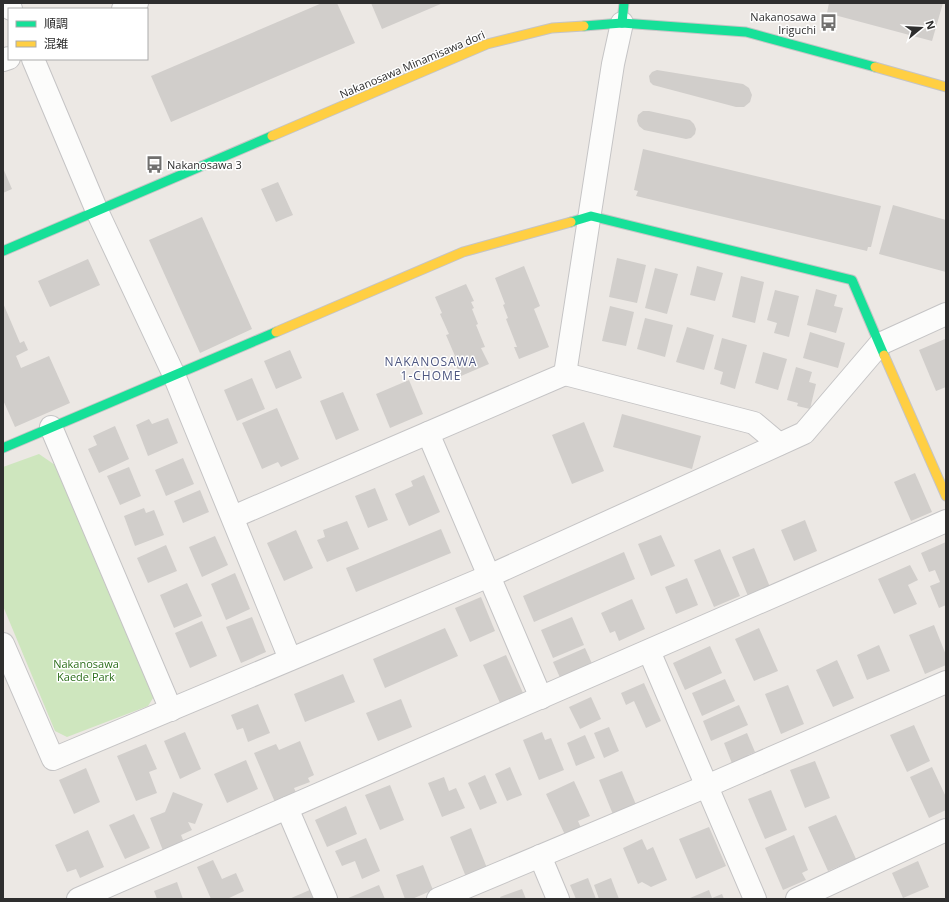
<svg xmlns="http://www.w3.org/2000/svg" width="949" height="902" viewBox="0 0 949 902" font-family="'Open Sans','Noto Sans JP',sans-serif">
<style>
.green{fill:#cee6be}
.building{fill:#d1cecb}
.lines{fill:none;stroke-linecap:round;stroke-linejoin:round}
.street-casing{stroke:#c5c4c5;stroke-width:24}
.fast-casing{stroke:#c5c4c5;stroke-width:11}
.slow-casing{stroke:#c5c4c5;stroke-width:11}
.street{stroke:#fcfcfb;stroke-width:22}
.fast{stroke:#16e098;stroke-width:9}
.slow{stroke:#ffcf43;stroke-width:9}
.labels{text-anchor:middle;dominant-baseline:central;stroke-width:3;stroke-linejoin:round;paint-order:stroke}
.poi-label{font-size:11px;fill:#2e2e2e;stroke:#fff;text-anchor:end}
.street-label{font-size:11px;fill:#2e2e2e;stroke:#fff}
.park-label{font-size:11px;fill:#2c6e1b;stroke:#fff}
.neighbourhood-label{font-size:12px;letter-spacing:1px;fill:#4d5680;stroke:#fff}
</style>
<rect width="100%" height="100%" fill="#ece8e4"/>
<polygon class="green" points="39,454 55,465 155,695 148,706 67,737 55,731 3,606 3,467"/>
<g class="building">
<polygon points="322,3 337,3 355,43 171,122 151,76"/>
<polygon points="371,3 443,3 382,29"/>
<polygon points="829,3 943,3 932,41 827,13"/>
<polygon points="657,70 743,84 749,88 752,95 750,102 744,107 736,107 653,85 650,82 649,76 652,72"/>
<polygon points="643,111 649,111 690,120 694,124 696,129 695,134 691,138 686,139 644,130 639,126 637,121 638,115"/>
<polygon points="643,149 881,206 871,247 868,247 867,251 636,196 638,191 634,190"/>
<polygon points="3,168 12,189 3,193"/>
<polygon points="278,182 293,215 276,222 261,189"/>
<polygon points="893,205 946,220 946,272 879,254"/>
<polygon points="202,217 252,329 200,353 149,240"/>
<polygon points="617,258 646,265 637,303 609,297"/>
<polygon points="88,259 100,285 50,307 38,281"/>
<polygon points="524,266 540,306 534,309 549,347 519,359 514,347 517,347 506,319 508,318 503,305 505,304 495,278"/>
<polygon points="697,266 723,273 715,301 690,295"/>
<polygon points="655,268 678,274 667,314 645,308"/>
<polygon points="741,276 764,282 755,323 732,317"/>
<polygon points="466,284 474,301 471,302 474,308 472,309 478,324 476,325 485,347 481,348 489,364 461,376 452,357 455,356 446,335 449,334 440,314 442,313 435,297"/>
<polygon points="816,289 837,295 834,306 843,308 836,333 807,325"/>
<polygon points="775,290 799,296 789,337 774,333 777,323 767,320"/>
<polygon points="3,303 20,343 24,341 28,350 16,356 21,368 49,356 70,403 15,427 3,400"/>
<polygon points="610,306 634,312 626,346 602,341"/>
<polygon points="645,318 673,325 665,357 637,349"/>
<polygon points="687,327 714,335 704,370 676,362"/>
<polygon points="810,332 845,343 838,368 803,358"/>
<polygon points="722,338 747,345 735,389 720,384 723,372 714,369"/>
<polygon points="945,339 946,342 946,387 936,391 919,350"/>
<polygon points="290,350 302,378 276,389 264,361"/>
<polygon points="763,352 787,359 778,390 755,383"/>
<polygon points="796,367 812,372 809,382 816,384 810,409 797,406 798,403 787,400"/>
<polygon points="252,378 265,409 237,421 224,390"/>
<polygon points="409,380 423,414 390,428 376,394"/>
<polygon points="343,392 359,430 336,440 320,401"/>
<polygon points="277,408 299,459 281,467 278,462 262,469 242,423"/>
<polygon points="622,414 701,436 692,469 613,447"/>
<polygon points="168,418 178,443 148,456 136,425 149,419 152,424"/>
<polygon points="584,422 604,471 572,484 552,435"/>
<polygon points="115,426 129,459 99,473 88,449 97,445 93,436"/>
<polygon points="183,458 194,484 166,496 155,470"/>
<polygon points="129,467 141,496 120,505 107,476"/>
<polygon points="915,473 932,512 911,521 894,482"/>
<polygon points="424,475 440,512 409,526 395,494 413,486 411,481"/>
<polygon points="375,488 388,520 368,528 355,496"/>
<polygon points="200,490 209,512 183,523 174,501"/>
<polygon points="144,508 146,513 154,510 164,535 135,546 124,516"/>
<polygon points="805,520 817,551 794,561 781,530"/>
<polygon points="347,521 359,549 327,562 317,540 325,537 323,530"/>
<polygon points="441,529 451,553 356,592 346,568"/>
<polygon points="296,530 313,568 284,581 267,543"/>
<polygon points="661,535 675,566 651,576 638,544"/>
<polygon points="215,536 228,565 202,577 189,547"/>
<polygon points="946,542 946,605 939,608 930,586 940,582 935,570 929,572 921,553"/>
<polygon points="166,545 177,571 148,583 137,558"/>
<polygon points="754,548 772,592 750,601 732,557"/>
<polygon points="720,549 740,596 714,607 694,560"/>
<polygon points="624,552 635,579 534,622 523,596"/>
<polygon points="910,565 918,580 908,585 917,604 894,614 878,579"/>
<polygon points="235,573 250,609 226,620 211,584"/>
<polygon points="687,578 698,605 676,614 665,587"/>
<polygon points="187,583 202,616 174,628 160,595"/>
<polygon points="481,597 495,631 470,642 455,608"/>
<polygon points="632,599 645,629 619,641 615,631 610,633 601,613"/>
<polygon points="252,617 266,652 241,663 226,627"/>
<polygon points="572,617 584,645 553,658 541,630"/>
<polygon points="202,621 217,656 190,668 175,633"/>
<polygon points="934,625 946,655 946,665 925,674 909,635"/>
<polygon points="445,628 458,656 385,688 373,659"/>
<polygon points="759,628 778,671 754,681 735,639"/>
<polygon points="879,645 890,671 867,680 857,655"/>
<polygon points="710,646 722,673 685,690 673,663"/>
<polygon points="585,648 594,668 562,682 553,662"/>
<polygon points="506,655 523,693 500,703 483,665"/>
<polygon points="837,660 854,698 833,707 816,670"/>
<polygon points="343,674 355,702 305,722 294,694"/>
<polygon points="725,679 735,701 702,716 692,693"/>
<polygon points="644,683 661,721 646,728 634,701 626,705 621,693"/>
<polygon points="788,685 804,724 781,734 765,694"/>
<polygon points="591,697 601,719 580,729 569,707"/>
<polygon points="401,699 412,727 378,741 366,713"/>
<polygon points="258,704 270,733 248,742 243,728 237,730 231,715"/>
<polygon points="739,705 748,725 711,741 703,721"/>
<polygon points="914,725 930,761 907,772 890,735"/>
<polygon points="609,727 619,751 604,758 594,733"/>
<polygon points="185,732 201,769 180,779 164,741"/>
<polygon points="542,732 545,740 551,738 564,770 539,780 523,740"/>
<polygon points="747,733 755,752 748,755 750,760 733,766 724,743"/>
<polygon points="585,735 595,758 576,766 567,743"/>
<polygon points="300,741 314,775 308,778 310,782 294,788 298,797 277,807 254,753 276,744 279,750"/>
<polygon points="146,744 157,769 149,772 157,793 136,801 117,756"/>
<polygon points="246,760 258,789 227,803 214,774"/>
<polygon points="815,761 830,798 805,808 790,770"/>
<polygon points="510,767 522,795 507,801 495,774"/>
<polygon points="932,767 946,797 946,810 929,818 910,777"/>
<polygon points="86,768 100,802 74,814 59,780"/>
<polygon points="622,771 637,807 614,817 599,780"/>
<polygon points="485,775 497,803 480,810 468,783"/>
<polygon points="444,777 449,791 456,788 465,808 442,817 428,783"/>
<polygon points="574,781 590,816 578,821 582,830 566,837 546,794"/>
<polygon points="390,785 404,820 380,830 365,795"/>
<polygon points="771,790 787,830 765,839 748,799"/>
<polygon points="173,792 203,804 195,824 188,822 192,830 181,835 185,845 164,853 150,818 165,812"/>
<polygon points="346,806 357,834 327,847 315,820"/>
<polygon points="134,814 150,848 125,859 109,825"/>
<polygon points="836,815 856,859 828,871 808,827"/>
<polygon points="709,827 726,866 696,879 679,839"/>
<polygon points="471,828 487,868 466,877 450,837"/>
<polygon points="88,830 104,867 80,878 76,869 67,872 55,845"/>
<polygon points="794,835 808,870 802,873 806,880 783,890 765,848"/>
<polygon points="366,838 380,871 362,879 355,861 342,866 335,851"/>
<polygon points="642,839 647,850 653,847 667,880 651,887 642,882 638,884 623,848"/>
<polygon points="213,860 222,879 236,873 244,891 227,899 211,899 197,867"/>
<polygon points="918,861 929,887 903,898 892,873"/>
<polygon points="423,865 433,890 412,899 405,899 396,875"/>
<polygon points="588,878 596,899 576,899 570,885"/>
<polygon points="611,878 619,899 599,899 594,885"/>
<polygon points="177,882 183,899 157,899 154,891"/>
<polygon points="379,885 385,899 346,899"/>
<polygon points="312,889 316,899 289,899"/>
<polygon points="522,889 526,899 501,899 500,897"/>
<polygon points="709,890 712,898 722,894 724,899 690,899 690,898"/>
</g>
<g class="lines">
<defs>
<g id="street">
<polyline points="9,3 11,9"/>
<polyline points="123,9 137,3"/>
<polyline points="33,59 97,211 174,375 290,659"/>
<polyline points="3,60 9,58"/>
<polyline points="565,374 754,423 779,444"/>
<polyline points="51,427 171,710"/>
<polyline points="428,433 541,698"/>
<polyline points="233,517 565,374 613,64 622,23"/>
<polyline points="3,644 53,759 489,576 804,433 880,344 946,314"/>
<polyline points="649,651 755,899"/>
<polyline points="287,808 326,899"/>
<polyline points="540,856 558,899"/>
<polyline points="78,899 946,521"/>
<polyline points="438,899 707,786 946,682"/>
<polyline points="797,899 946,830"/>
</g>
<g id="fast">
<polyline points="622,23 624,3"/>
<polyline points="584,26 622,23 746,32 875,67"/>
<polyline points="571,222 591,216 852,280 884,355"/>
<polyline points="3,251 272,136"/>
<polyline points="3,448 276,332"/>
</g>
<g id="slow">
<polyline points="875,67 946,87"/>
<polyline points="272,136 487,44 552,28 584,26"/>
<polyline points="276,332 463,252 571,222"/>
<polyline points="884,355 946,496"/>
</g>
</defs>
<use href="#street" class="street-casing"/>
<use href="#fast" class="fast-casing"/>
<use href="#slow" class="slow-casing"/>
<use href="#street" class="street"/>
<use href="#fast" class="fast"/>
<use href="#slow" class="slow"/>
</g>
<defs>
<symbol id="bus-bare" viewBox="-9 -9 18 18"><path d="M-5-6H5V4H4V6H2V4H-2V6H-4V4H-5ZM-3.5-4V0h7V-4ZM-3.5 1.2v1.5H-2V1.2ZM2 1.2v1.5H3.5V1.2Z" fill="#706f6e" stroke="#fff" stroke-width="2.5" paint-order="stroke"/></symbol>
</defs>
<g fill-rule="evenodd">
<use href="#bus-bare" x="816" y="10" width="25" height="25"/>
<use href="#bus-bare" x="142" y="152" width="25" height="25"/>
</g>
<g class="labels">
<g class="poi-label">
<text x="816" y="16">Nakanosawa<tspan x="816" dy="13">Iriguchi</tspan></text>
<text x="167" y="164" text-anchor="start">Nakanosawa 3</text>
</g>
<g class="street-label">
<text transform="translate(412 64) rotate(-23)">Nakanosawa Minamisawa dori</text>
</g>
<g class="park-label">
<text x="86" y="663">Nakanosawa<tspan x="86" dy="13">Kaede Park</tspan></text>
</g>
<g class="neighbourhood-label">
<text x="431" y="361">NAKANOSAWA<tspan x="431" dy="14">1-CHOME</tspan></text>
</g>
</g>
<rect width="949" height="902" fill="none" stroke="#2e2e2e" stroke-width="8"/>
<rect x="8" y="8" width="140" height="52" fill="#ffffff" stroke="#ababab"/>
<rect x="16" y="21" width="20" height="6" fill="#16e098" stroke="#ababab"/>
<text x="44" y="28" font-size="12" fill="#2e2e2e">順調</text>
<rect x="16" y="41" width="20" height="6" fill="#ffcf43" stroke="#ababab"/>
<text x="44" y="48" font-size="12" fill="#2e2e2e">混雑</text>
<g transform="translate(921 28) rotate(72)" stroke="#ffffff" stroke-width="3" paint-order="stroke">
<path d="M0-3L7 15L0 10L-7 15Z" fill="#2e2e2e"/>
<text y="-6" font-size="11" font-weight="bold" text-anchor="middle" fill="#2e2e2e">N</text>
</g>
</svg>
